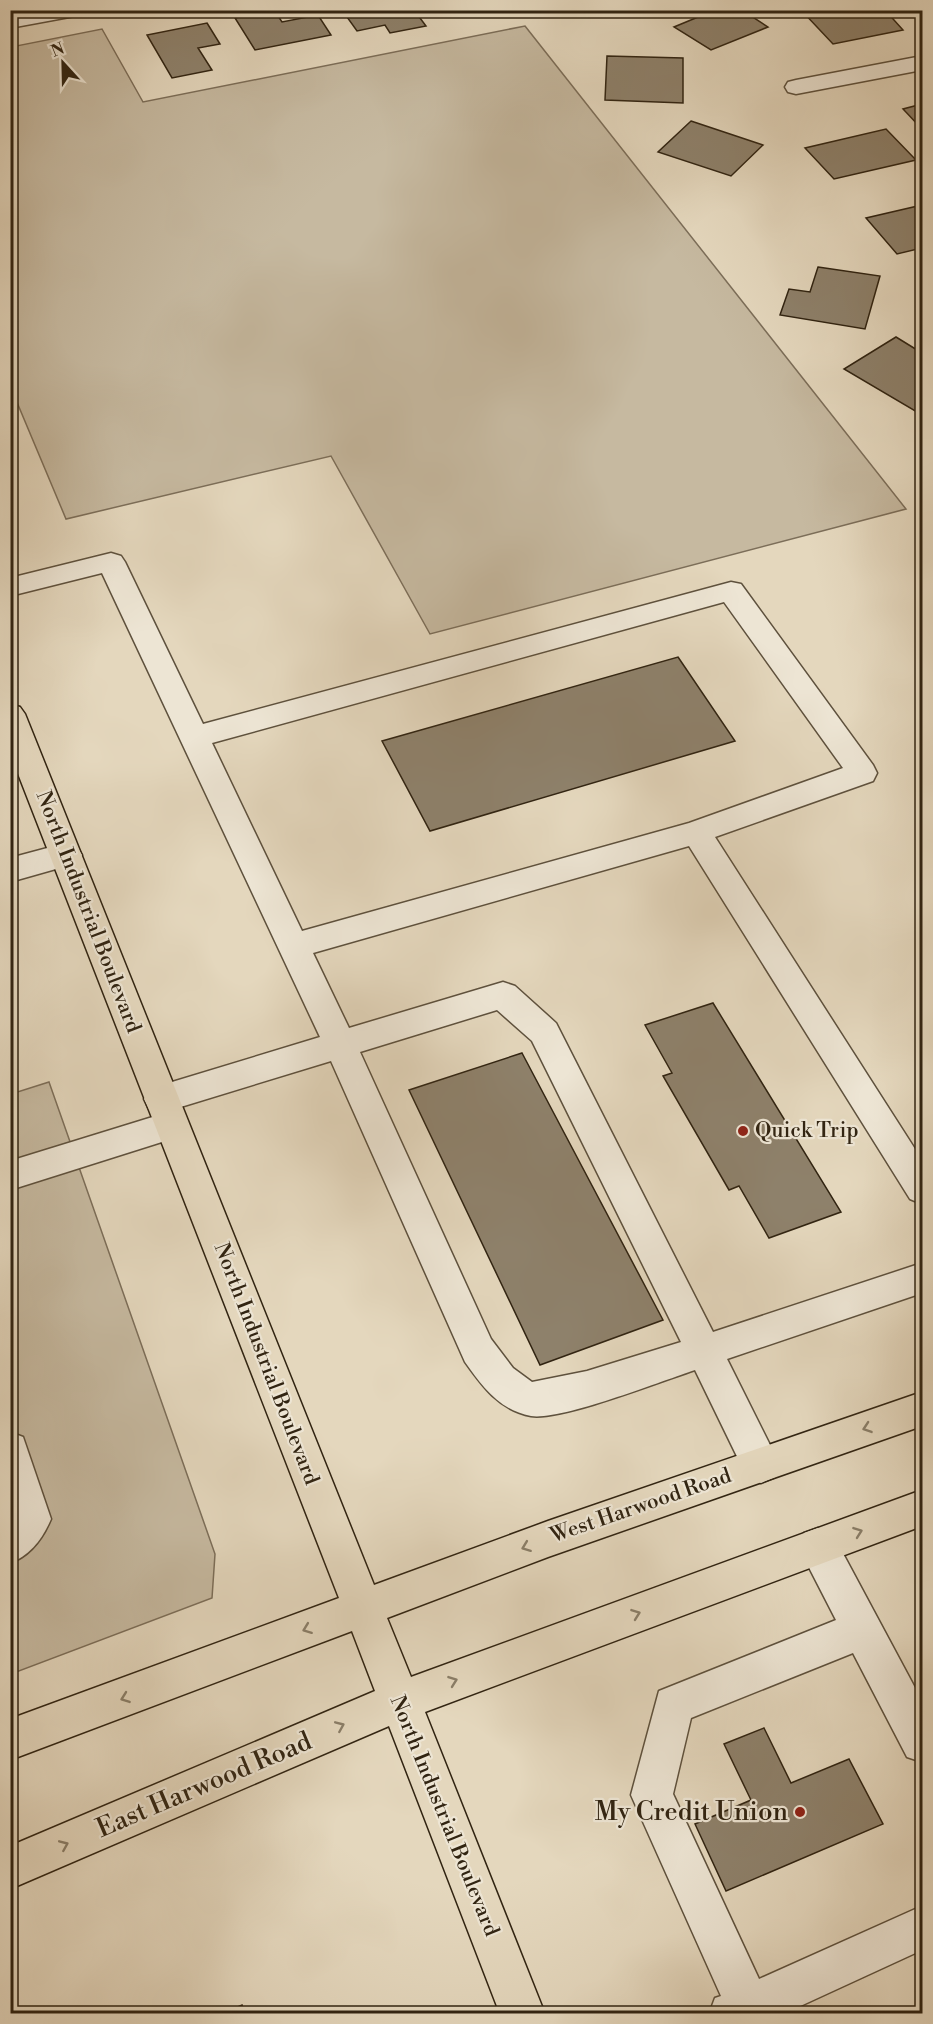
<svg xmlns="http://www.w3.org/2000/svg" width="933" height="2024" viewBox="0 0 933 2024" font-family="'Libre Bodoni',serif">
<style>
.green{fill:#c6b9a0;stroke:#7c6e59;stroke-width:1.5}
.building{fill:#8e816b;stroke:#312412;stroke-width:1.5}
.lines{fill:none;stroke-linecap:round;stroke-linejoin:round}
.minor-casing{stroke:#5e513d;stroke-width:3}
.major-casing{stroke:#312412;stroke-width:3}
.minor{fill:#ede5d4;fill-rule:evenodd}
.major{fill:#e4d7bd;fill-rule:evenodd}
.oneway{stroke:#8a7e68}
.poi-dot{fill:#8f2418;stroke:#ede5d4;stroke-width:2}
.labels{text-anchor:middle;dominant-baseline:central;stroke-width:4.5;stroke-linejoin:round;paint-order:stroke}
.street-label{font-size:21px;fill:#312412;stroke:#ede5d4}
.poi-label{font-size:21px;fill:#312412;stroke:#ede5d4;text-anchor:start}
.near-street-label{font-size:26px;fill:#312412;stroke:#ede5d4}
.near-poi-label{font-size:26px;fill:#312412;stroke:#ede5d4;text-anchor:end}
</style>
<rect width="100%" height="100%" fill="#e4d7bd"/>
<filter id="stains"><feTurbulence type="fractalNoise" baseFrequency=".00333" numOctaves="4"/><feColorMatrix values="0 0 0 0 .2 0 0 0 0 .09 0 0 0 0 .02 0 0 0 .5 -.17"/></filter>
<radialGradient id="worn" r=".72"><stop offset=".6" stop-color="#630" stop-opacity="0"/><stop offset="1" stop-color="#630" stop-opacity=".3"/></radialGradient>
<g class="green">
<polygon points="525,26 906,509 430,634 331,456 66,519 11,388 11,47 102,29 143,102"/>
<polygon points="49,1082 215,1554 212,1598 11,1674 11,1094"/>
</g>
<g class="building">
<polygon points="271,10 274,10 282,22 318,15 331,35 255,50 235,18"/>
<polygon points="342,10 414,10 426,26 390,33 385,25 357,31"/>
<polygon points="715,10 742,10 768,27 711,50 674,27"/>
<polygon points="801,10 835,10 840,15 855,10 885,10 903,30 833,44"/>
<polygon points="207,23 220,44 198,48 212,70 172,78 147,35"/>
<polygon points="607,56 683,58 683,103 605,100"/>
<polygon points="922,104 922,129 903,109"/>
<polygon points="691,121 763,145 731,176 658,152"/>
<polygon points="886,129 916,160 834,179 805,148"/>
<polygon points="922,205 922,248 897,254 866,218"/>
<polygon points="818,267 880,276 865,329 780,315 789,289 810,292"/>
<polygon points="896,337 922,353 922,415 844,369"/>
<polygon points="678,657 735,741 430,831 382,741"/>
<polygon points="713,1003 841,1212 769,1238 739,1186 729,1190 663,1076 672,1073 645,1025"/>
<polygon points="522,1053 663,1320 540,1365 409,1090"/>
<polygon points="764,1728 791,1783 849,1759 883,1824 726,1891 695,1824 751,1800 724,1744"/>
<polygon points="242,2005 244,2014 221,2014"/>
</g>
<g class="lines">
<defs>
<g id="minor">
<polygon points="38,10 85,10 82,14 75,16 10,28 10,16"/>
<polygon points="922,56 922,70 796,94 788,92 785,87 788,82 796,80"/>
<path d="M 111,553 L 121,556 L 125,562 L 203,724 L 731,582 L 741,584 L 873,765 L 877,773 L 873,781 L 715,837 L 922,1160 L 922,1204 L 910,1199 L 689,846 L 313,953 L 349,1028 L 503,982 L 515,986 L 556,1023 L 713,1332 L 922,1263 L 922,1293 L 727,1359 L 780,1465 L 775,1477 L 761,1483 L 747,1477 L 695,1370 C 662,1381 560,1421 531,1416 C 499,1410 482,1386 465,1362 L 331,1061 L 161,1113 L 149,1109 L 144,1099 L 149,1089 L 320,1037 L 102,573 L 10,596 L 10,578 ZM 724,602 L 843,768 L 689,823 L 302,931 L 212,743 ZM 497,1010 L 532,1041 L 681,1342 L 587,1371 L 532,1382 L 513,1368 L 491,1339 L 360,1052 Z"/>
<polygon points="66,843 77,847 82,855 77,863 10,882 10,858"/>
<polygon points="172,1111 184,1115 189,1125 184,1135 10,1190 10,1161"/>
<path d="M 10,1432 L 23,1437 L 51,1519 C 43,1538 30,1556 10,1563 Z"/>
<polygon points="818,1528 832,1533 922,1701 922,1762 907,1757 853,1653 691,1718 673,1794 759,1979 922,1906 922,1950 783,2014 709,2014 715,1998 721,1996 631,1795 659,1691 836,1620 798,1546 804,1533"/>
</g>
<polygon id="major" points="10,704 20,707 25,714 374,1585 548,1521 922,1392 922,1426 548,1557 387,1618 411,1677 922,1490 922,1526 425,1712 545,2014 500,2014 389,1726 10,1889 10,1846 375,1691 352,1631 10,1760 10,1719 339,1598 10,753"/>
</defs>
<use href="#minor" class="minor-casing"/>
<use href="#major" class="major-casing"/>
<use href="#minor" class="minor"/>
<use href="#major" class="major"/>
</g>
<defs><path id="oneway-chevron" d="M-2-3.5L2.5 0L-2 3.5" fill="none" stroke-width="1.6" stroke-linecap="round" stroke-linejoin="round" transform="scale(1.5)"/></defs>
<g class="oneway">
<use href="#oneway-chevron" transform="translate(867 1428) rotate(161)"/>
<use href="#oneway-chevron" transform="translate(858 1532) rotate(-20)"/>
<use href="#oneway-chevron" transform="translate(526 1547) rotate(159)"/>
<use href="#oneway-chevron" transform="translate(636 1614) rotate(-20)"/>
<use href="#oneway-chevron" transform="translate(307 1629) rotate(159)"/>
<use href="#oneway-chevron" transform="translate(453 1681) rotate(-20)"/>
<use href="#oneway-chevron" transform="translate(125 1698) rotate(160)"/>
<use href="#oneway-chevron" transform="translate(340 1726) rotate(-23)"/>
<use href="#oneway-chevron" transform="translate(64 1845) rotate(-23)"/>
</g>
<g class="poi-dot">
<circle cx="743" cy="1131" r="6"/>
<circle cx="800" cy="1812" r="6"/>
</g>
<g class="labels">
<g class="street-label">
<text transform="translate(88 912) rotate(69)">North Industrial Boulevard</text>
<text transform="translate(266 1364) rotate(69)">North Industrial Boulevard</text>
<text transform="translate(641 1506) rotate(-19)">West Harwood Road</text>
<text transform="translate(444 1816) rotate(68)">North Industrial Boulevard</text>
</g>
<g class="poi-label">
<text x="755" y="1131">Quick Trip</text>
</g>
<g class="near-street-label">
<text transform="translate(204 1785) rotate(-23)">East Harwood Road</text>
</g>
<g class="near-poi-label">
<text x="788" y="1812">My Credit Union</text>
</g>
</g>
<rect width="933" height="2024" fill="none" stroke="#e4d7bd" stroke-width="36"/>
<rect x="12" y="12" width="909" height="2000" fill="none" stroke="#312412" stroke-width="3"/>
<rect x="18" y="18" width="897" height="1988" fill="none" stroke="#312412" stroke-width="1.5"/>
<g transform="translate(63 63) rotate(338)" stroke="#ede5d4" stroke-width="4.5" paint-order="stroke">
<path d="M0-4.5L10 22L0 15L-10 22Z" fill="#312412"/>
<text y="-9" font-size="16" font-weight="bold" text-anchor="middle" fill="#312412">N</text>
</g>
<rect width="100%" height="100%" filter="url(#stains)"/>
<rect width="100%" height="100%" fill="url(#worn)"/>
</svg>
